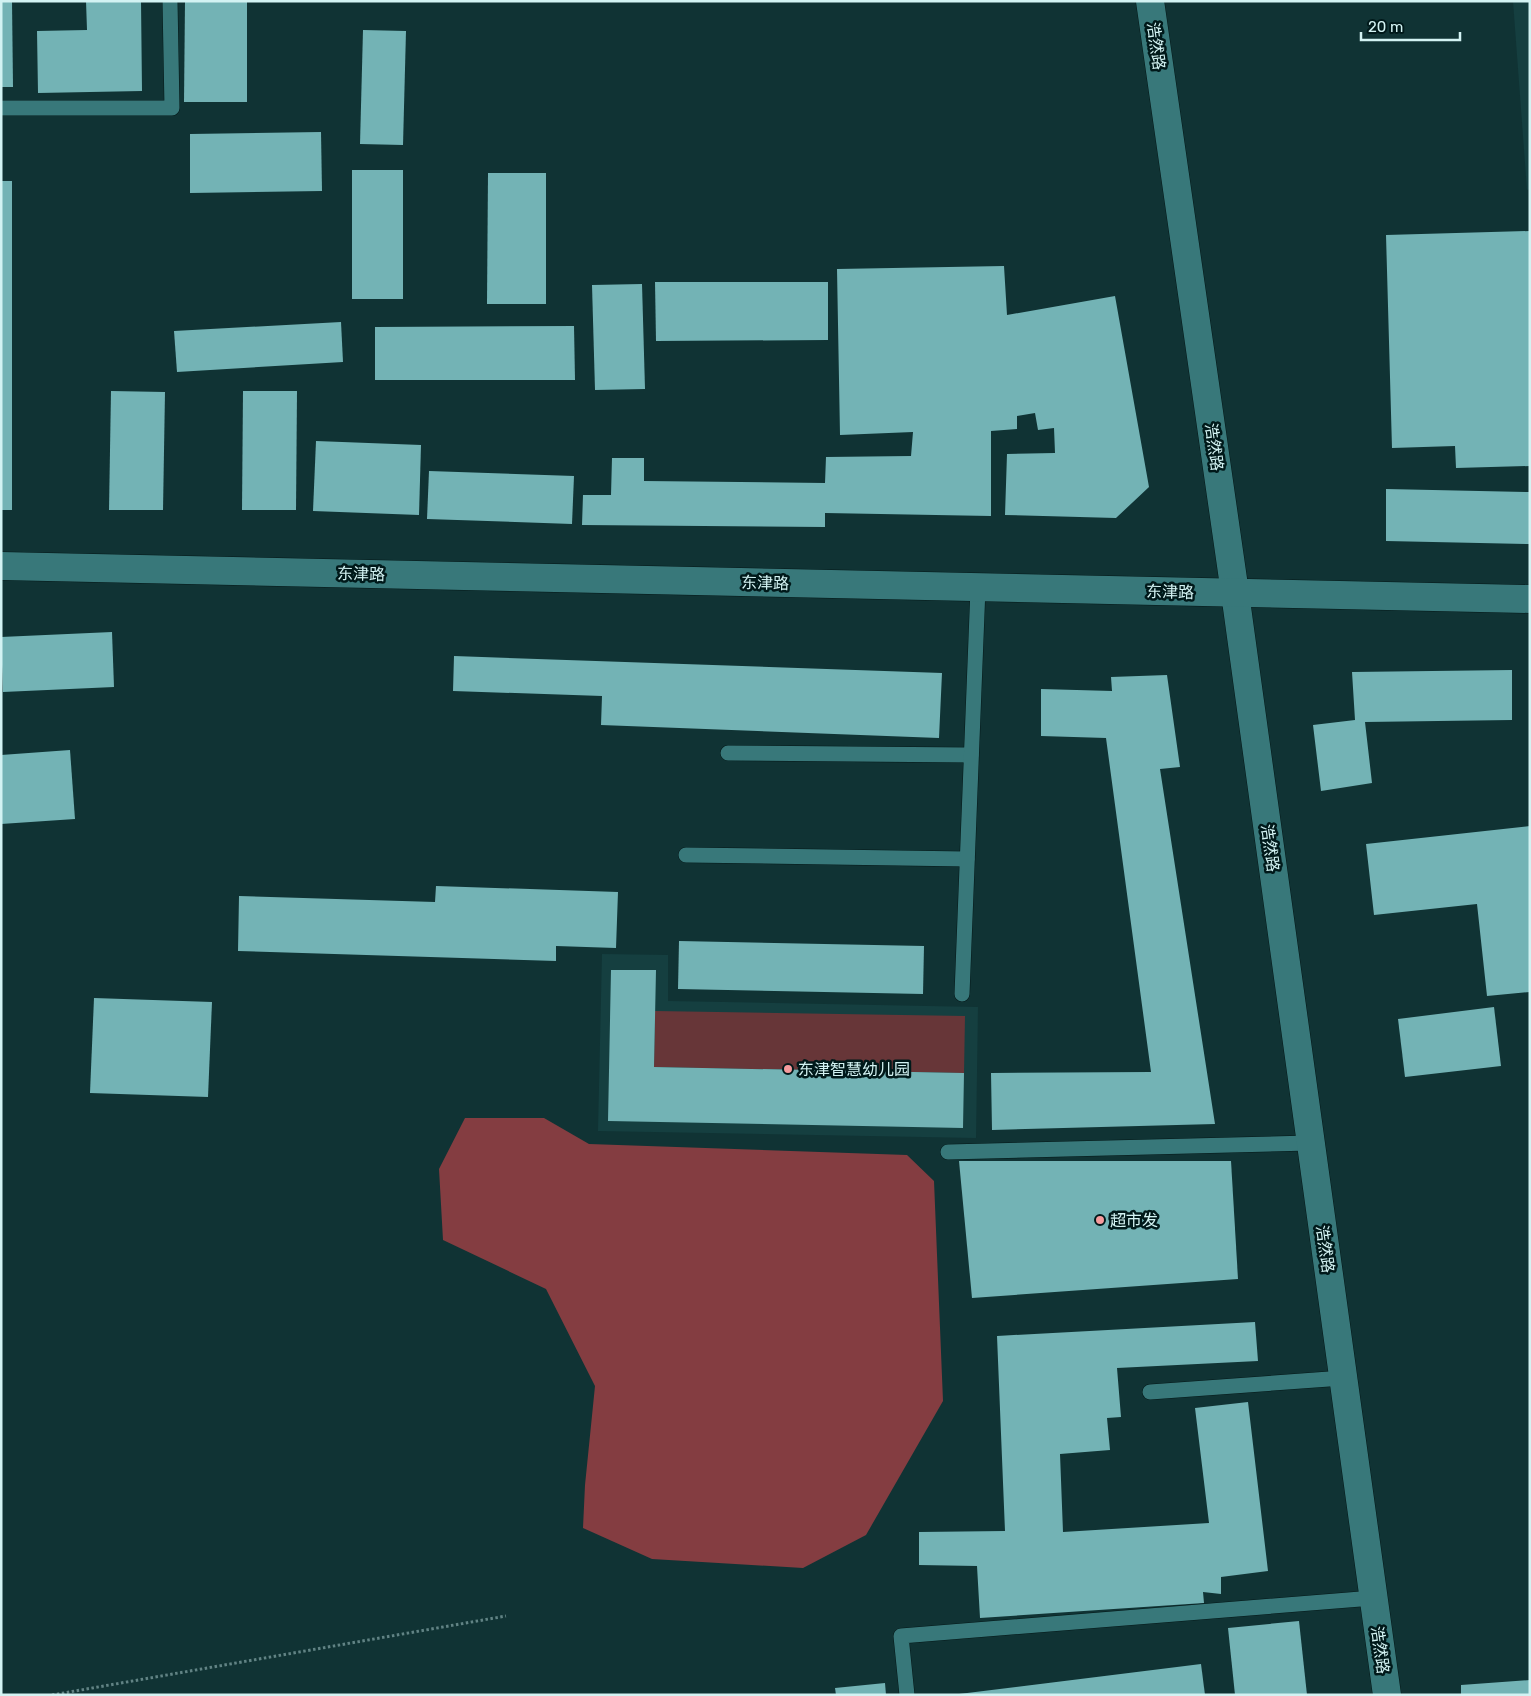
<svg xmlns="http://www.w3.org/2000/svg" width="1531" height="1696" viewBox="0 0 1531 1696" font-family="Rubik,'Noto Sans SC',sans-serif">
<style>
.built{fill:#153f40}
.green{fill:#673638}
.forest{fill:#843d41}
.building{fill:#73b3b5}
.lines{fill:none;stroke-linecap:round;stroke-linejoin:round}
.service-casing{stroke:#051919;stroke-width:16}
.tertiary-casing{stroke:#051919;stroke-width:29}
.path{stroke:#618384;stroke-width:3;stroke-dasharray:2.5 2.5;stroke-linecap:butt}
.service{stroke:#38787a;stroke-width:15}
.tertiary{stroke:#38787a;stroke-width:28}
.poi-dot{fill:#f59b9d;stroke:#00191a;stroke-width:2}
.labels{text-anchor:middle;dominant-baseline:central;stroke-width:5;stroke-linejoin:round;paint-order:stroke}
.street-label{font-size:16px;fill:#d3f3f3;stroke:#00191a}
.poi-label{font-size:16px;fill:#d3f3f3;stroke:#00191a;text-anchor:start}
</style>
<rect width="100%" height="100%" fill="#103334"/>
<g class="built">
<polygon points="1513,1 1530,1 1530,189 1527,190"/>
<polygon points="602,954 668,955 668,1001 978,1007 976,1138 598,1131"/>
</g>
<polygon class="green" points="655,1011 965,1016 964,1073 654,1067"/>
<polygon class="forest" points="465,1118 544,1118 589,1144 907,1155 934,1181 943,1401 866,1535 803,1568 652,1559 583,1528 585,1485 595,1386 546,1289 443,1240 439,1169"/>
<g class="building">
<polygon points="1,1 12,1 13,87 1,87"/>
<polygon points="86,1 141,1 142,91 38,93 37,31 87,30"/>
<polygon points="185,1 247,1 247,102 184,102"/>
<polygon points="363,30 406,31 403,145 360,144"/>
<polygon points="321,132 322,191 190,193 190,134"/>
<rect x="352" y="170" width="51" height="129"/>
<polygon points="488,173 546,173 546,304 487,304"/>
<rect x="1" y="181" width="11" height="329"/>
<polygon points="1530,231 1530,466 1456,468 1455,446 1392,448 1386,235"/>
<polygon points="1004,266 1007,315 1115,296 1149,487 1116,518 1005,515 1007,454 1055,453 1054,428 1038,430 1035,413 1017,416 1017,429 991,431 991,516 825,513 825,527 582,525 583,495 611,495 612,458 644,458 644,481 825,483 826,457 911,456 913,432 840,435 837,269"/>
<polygon points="655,282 828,282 828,340 656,341"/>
<polygon points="642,284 645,389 595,390 592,285"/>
<polygon points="341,322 343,362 177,372 174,331"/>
<polygon points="574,326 575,380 375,380 375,327"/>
<polygon points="111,391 165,392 163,510 109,510"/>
<polygon points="243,391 297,391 296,510 242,510"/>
<polygon points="316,441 421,445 419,515 313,511"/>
<polygon points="429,471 574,476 572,524 427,519"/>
<polygon points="1386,489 1530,492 1530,544 1386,541"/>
<polygon points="112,632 114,687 3,692 1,637"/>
<polygon points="454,656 942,673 939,738 601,725 602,696 453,691"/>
<polygon points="1512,670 1512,720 1365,722 1372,783 1321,791 1313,725 1355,720 1352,672"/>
<polygon points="1167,675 1180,767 1160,769 1215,1124 992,1130 991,1073 1151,1072 1106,738 1041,736 1041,689 1112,691 1111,677"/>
<polygon points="70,750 75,819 1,824 1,755"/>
<polygon points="1530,826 1530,992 1487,996 1477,904 1374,915 1366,844"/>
<polygon points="436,886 618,892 616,948 556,946 556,961 238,951 239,896 435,902"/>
<polygon points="679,941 924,946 923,994 678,989"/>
<polygon points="611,970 656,970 654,1067 964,1073 963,1128 608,1121"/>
<polygon points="94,998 212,1002 208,1097 90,1093"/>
<polygon points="1494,1007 1501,1066 1405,1077 1398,1019"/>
<polygon points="959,1161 1231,1161 1238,1279 972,1298"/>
<polygon points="1255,1322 1258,1361 1117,1368 1121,1417 1107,1418 1110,1450 1060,1454 1063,1532 1209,1523 1195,1408 1248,1402 1268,1571 1221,1577 1221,1594 1203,1592 1204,1603 980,1618 977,1566 919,1565 919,1532 1005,1531 997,1336"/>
<polygon points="1299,1621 1307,1695 1235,1695 1228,1628"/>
<polygon points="1201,1664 1205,1695 959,1695 959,1694"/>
<polygon points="1530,1680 1530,1695 1461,1695 1461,1685"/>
<polygon points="885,1683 886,1695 836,1695 835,1688"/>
</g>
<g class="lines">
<defs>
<g id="service">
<polyline points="1,108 172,108 170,1"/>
<polyline points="728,753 971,755"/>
<polyline points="686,855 967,859"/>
<polyline points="962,994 978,588"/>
<polyline points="948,1152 1310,1143"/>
<polyline points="1150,1392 1343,1378"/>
<polyline points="907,1695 901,1636 1373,1598"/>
</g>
<g id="tertiary">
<polyline points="1150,1 1235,593 1387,1695"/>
<polyline points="1,566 1530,599"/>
</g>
</defs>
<use href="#service" class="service-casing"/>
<use href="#tertiary" class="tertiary-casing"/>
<polyline class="path" points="52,1695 506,1616"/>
<use href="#service" class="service"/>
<use href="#tertiary" class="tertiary"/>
</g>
<g class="poi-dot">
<circle cx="788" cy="1069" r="5"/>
<circle cx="1100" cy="1220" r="5"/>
</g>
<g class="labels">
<g class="street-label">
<text transform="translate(1156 46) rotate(82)">浩然路</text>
<text transform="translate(1214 447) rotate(82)">浩然路</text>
<text transform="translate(361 574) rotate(1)">东津路</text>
<text transform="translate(765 583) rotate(1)">东津路</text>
<text transform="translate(1170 592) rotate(1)">东津路</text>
<text transform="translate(1270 848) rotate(82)">浩然路</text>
<text transform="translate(1325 1249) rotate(82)">浩然路</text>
<text transform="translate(1380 1650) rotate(82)">浩然路</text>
</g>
<g class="poi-label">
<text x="798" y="1069">东津智慧幼儿园</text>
<text x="1110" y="1220">超市发</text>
</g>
</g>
<rect width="1531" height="1696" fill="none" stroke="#d3f3f3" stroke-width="5"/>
<path d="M1361 32v8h99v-8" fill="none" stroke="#d3f3f3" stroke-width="2.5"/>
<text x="1368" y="32" font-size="15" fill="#d3f3f3" stroke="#00191a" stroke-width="4" paint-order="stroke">20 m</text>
</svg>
